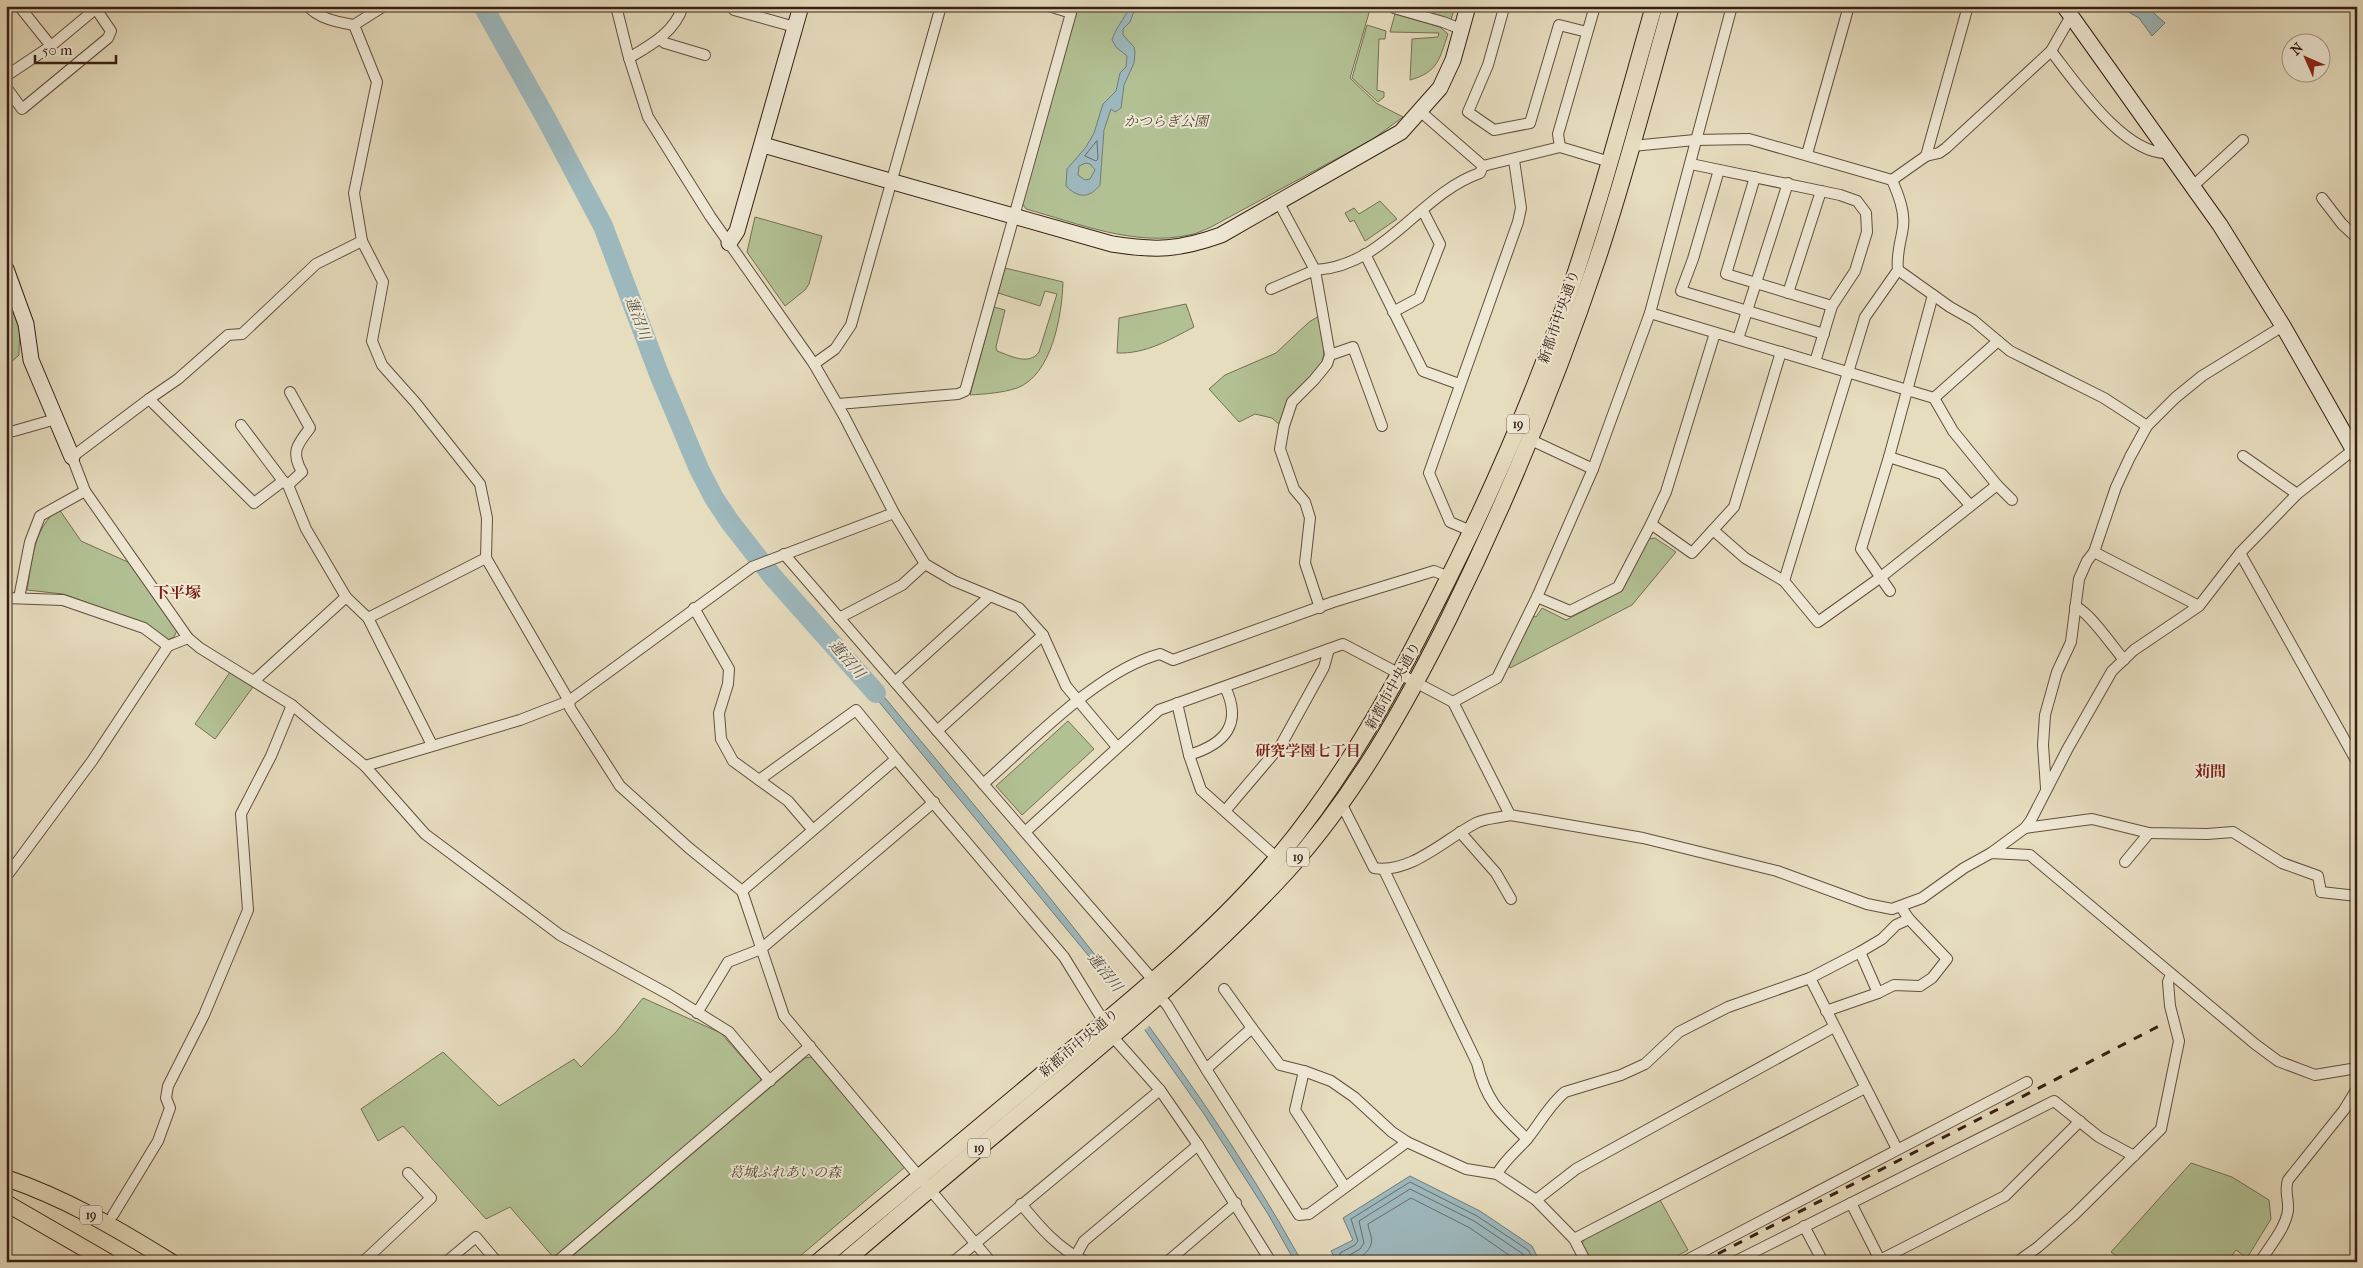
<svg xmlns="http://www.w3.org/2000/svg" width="2363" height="1268" viewBox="0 0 2363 1268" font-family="'IM FELL French Canon','Noto Serif JP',serif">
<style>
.green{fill:#b2c194;stroke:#747054}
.water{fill:#9db8bd;stroke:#747b79;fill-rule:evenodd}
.pier{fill:#e6dcbe}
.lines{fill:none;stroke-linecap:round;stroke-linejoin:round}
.shore{stroke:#6a6c68;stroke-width:1}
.river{stroke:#9db8bd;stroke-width:20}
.street-casing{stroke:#624f3e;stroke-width:12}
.secondary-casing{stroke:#362013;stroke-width:17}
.primary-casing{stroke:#362013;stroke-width:18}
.street{stroke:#efe8d5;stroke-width:10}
.secondary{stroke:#efe8d5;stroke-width:15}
.primary{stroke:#e6dcbe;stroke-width:16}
.rail{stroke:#362013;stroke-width:3;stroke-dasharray:9 9;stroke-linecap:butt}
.labels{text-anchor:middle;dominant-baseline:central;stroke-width:4;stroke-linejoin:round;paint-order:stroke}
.shield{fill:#efe8d5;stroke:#6e5c4d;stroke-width:1}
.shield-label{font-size:12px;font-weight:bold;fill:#362013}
.park-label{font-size:14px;font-style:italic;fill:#554833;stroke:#efe8d5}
.street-label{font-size:14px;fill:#362013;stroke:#efe8d5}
.water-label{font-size:15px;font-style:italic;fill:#554e46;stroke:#efe8d5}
.neighbourhood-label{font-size:15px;font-weight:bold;fill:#7a1f14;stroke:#efe8d5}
.quarter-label{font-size:16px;font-weight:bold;fill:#7a1f14;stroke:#efe8d5}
</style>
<rect width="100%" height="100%" fill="#e6dcbe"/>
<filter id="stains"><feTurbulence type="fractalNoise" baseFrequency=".004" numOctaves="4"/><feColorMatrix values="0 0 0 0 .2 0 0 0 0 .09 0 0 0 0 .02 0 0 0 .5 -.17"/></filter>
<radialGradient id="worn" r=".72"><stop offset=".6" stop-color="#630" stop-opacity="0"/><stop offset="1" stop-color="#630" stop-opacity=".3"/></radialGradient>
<g class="green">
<path d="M 1078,6 L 1371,6 L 1350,78 L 1376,103 L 1403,117 L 1373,139 L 1211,227 C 1204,230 1196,234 1189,235 C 1135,247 1077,223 1026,209 L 1022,203 Z"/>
<polygon points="1408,6 1455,6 1451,20"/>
<path d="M 1395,14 L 1440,27 L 1448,34 C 1439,60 1438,72 1410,80 L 1412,39 L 1438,37 L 1439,33 L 1390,32 Z"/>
<polygon points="1367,25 1386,31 1385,39 1379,39 1377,90 1384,92 1384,97 1378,102 1352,78"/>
<polygon points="1380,201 1397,219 1365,241 1354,220 1350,222 1345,213 1354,208 1359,214"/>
<polygon points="755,217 822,236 809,284 805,290 785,306 747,252"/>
<path d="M 1005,268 L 1063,282 C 1062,315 1052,375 1017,388 C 1002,393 985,394 970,395 L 994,307 L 1005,310 L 996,347 L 997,351 C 1011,356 1029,366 1039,352 L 1057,294 L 1045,291 L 1040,306 L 998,293 Z"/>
<path d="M 6,294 C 24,311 19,333 19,355 L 6,367 Z"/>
<path d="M 1186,304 L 1194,327 C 1169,340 1146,354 1117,353 L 1119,318 Z"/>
<path d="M 1319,316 C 1322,334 1327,350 1321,367 L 1282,427 L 1272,418 L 1255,414 L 1239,422 L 1209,389 L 1225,375 L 1276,353 L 1309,322 Z"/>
<path d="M 59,509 L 81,541 L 130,563 L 178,628 L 174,637 L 167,640 L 144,623 L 63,594 L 27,590 C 32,562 33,527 59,509 Z"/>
<polygon points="1655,538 1676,552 1632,605 1510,668 1508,663 1532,616 1536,617 1542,608 1566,620 1622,591 1648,539"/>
<polygon points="230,672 253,687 215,739 195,724"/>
<polygon points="1068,721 1094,749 1022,815 996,786"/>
<polygon points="643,998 721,1033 761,1079 760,1083 554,1258 510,1207 486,1219 403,1126 378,1141 361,1109 443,1052 499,1106 574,1059 581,1067 616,1032"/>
<polygon points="811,1057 905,1167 793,1262 570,1262 570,1258 805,1058"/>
<polygon points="2191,1163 2232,1177 2269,1200 2271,1219 2247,1258 2236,1250 2227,1262 2124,1262 2111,1252"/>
<polygon points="1660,1200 1688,1250 1666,1262 1590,1262 1581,1245 1586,1237"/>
</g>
<g class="water">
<path d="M 1130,6 L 1136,6 L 1130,22 L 1123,29 L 1123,35 L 1134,47 L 1135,53 L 1134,63 L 1124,85 L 1121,108 L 1115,112 L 1111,109 L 1104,130 L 1100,185 C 1089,199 1078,198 1066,186 L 1067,169 L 1086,147 L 1094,133 L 1103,104 L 1116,91 L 1120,73 L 1126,67 L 1127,56 L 1116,47 L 1112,40 C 1116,27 1124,20 1130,6 ZM 1086,163 L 1090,164 L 1095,170 L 1090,179 L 1085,180 L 1078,175 L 1079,166 Z"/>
<polygon points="2146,6 2165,23 2152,36 2139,18 2120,7"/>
<path d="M 861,669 C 1019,860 1181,1044 1302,1262 L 1295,1262 L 1268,1214 L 1204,1114 L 1116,989 L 856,674 Z"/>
<polygon points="1410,1176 1480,1211 1532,1246 1540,1262 1337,1262 1331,1251 1353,1240 1343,1218"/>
</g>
<polygon class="pier" points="1123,984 1152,1024 1143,1031 1115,992"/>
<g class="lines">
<g class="shore">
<polygon points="1097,141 1098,159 1096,161 1085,156"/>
<polyline points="1341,1262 1340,1253 1355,1245 1358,1241 1351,1219 1410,1182 1477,1216 1528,1250 1535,1262"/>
<polyline points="1347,1262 1348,1256 1360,1249 1364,1243 1359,1221 1410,1189 1474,1221 1523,1254 1528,1262"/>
<path d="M 1355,1262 C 1363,1254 1374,1250 1371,1236 C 1370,1231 1368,1228 1368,1224 L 1411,1198 L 1470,1228 L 1519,1262"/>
</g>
<polyline class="river" points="483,6 548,122 603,226 659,374 699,469 714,498 730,522 773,577 876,693"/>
<defs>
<g id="street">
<polyline points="19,6 51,46"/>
<path d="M 308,6 C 319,19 338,22 354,25"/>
<polyline points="384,6 354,25 377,82 354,193 362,241 383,282 372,341 382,365 415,402 480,484 487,518 486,558 569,701 570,708 620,786 689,848 742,891 784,1016 991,1262"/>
<polyline points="616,6 629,58 648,117 710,216 814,364 844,416 894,513 925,564 954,581 1019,608 1043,635 1066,686 1117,747"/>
<polyline points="1498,6 1504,8 1488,65 1468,112 1494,130 1530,123 1559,25 1587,32"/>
<polyline points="1394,8 1443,22 1461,29"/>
<polyline points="734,10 795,27"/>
<polyline points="660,39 665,43 705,55"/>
<path d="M 2051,51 C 2076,83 2125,156 2169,153"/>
<path d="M 629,58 C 651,45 675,32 683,6"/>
<polyline points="6,76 51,46 99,6"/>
<polyline points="6,87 22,109 108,38 111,31 96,9"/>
<polyline points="1421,112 1483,166 1560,147 1610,162"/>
<polyline points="1632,146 1695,140 1749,139 1892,180 1926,156 1968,6"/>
<polyline points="1560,147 1558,134 1595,6"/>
<polyline points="1807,154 1849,6"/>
<polyline points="1926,156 1939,153 1946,148 2051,51 2071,16"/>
<polyline points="1691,164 1840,195 1857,201 1866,213 1867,232 1855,271 1832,306 1815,362"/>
<polyline points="1719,170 1693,259 1681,291 1824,334"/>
<polyline points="1755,177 1726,274 1832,306"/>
<polyline points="2193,186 2243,140"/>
<polyline points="2322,198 2342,224 2357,238"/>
<path d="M 1279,203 L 1315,270 C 1386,266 1419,194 1480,173 L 1483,166"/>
<polyline points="362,241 316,264 242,334 228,335 178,379 149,399 72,457 85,491 188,638 200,648 292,705 365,766 425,834 560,935 668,994 729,1032 770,1081"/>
<polyline points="1365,254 1423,371 1459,384"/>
<polyline points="1898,270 1950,307 1973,320 1998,341 1934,398"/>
<polyline points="1271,289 1315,270 1330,355 1327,364 1314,380 1292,402 1284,426 1280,449 1294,489 1305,502 1310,518 1305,563 1320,608"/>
<polyline points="1788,293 1821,191"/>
<polyline points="1393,312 1419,298 1440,244 1423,211"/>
<polyline points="1650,313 1934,398 1953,431 1997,485 1881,577 1818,622 1784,581 1745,558 1713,530"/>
<polyline points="1738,339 1788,183"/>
<polyline points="1998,341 2010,351 2104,398 2147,426"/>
<polyline points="1330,355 1353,347 1382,426"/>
<polyline points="814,364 835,349 851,325 941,6"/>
<polyline points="149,399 254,503 283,481 288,485 306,529 346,597"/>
<polyline points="838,404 958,394 965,391 1071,13 1049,6"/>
<polyline points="241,425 283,481"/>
<polyline points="6,431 14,431 56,419"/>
<polyline points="1531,440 1593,469"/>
<polyline points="2243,456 2297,494"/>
<polyline points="1889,457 1942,474 1970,505"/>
<path d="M 288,485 L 302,472 C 290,451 298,444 310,428 L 290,392"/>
<polyline points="1997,485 2012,500"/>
<polyline points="1651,524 1666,492 1715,333"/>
<polyline points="1471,531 1450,522 1429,473 1518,222 1521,208 1514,160"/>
<polyline points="2094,552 2199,606"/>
<polyline points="2240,553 2357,762"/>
<polyline points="784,554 1153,980"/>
<path d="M 1784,581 L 1865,317 L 1898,270 C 1896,254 1901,242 1903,227 C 1905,211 1898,194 1892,180"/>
<polyline points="1890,591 1861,549 1889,457 1933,295"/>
<polyline points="1537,597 1570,611 1618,587 1651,524 1692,553 1734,507 1781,352"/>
<polyline points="6,598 63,600 144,628 168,646 188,638"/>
<polyline points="19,598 30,542 40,516 85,491"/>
<path d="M 2075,607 C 2087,609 2114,648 2124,660"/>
<polyline points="694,608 729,669 728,684 719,713 721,739 733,761 788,801 812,829"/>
<polyline points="368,618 432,745"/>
<polyline points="839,618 902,585 925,564"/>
<polyline points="255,680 346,597 368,618 486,558"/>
<polyline points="895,682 990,596"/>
<polyline points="1453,702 1497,678 1537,597 1593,469 1650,313 1732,6"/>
<polyline points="1177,703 1189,755 1201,790 1277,858"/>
<polyline points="937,731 1043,635"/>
<path d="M 1189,755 C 1225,744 1243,724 1225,687"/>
<polyline points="896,759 1064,957 1104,1022"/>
<polyline points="365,766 520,720 569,701 752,567 894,513"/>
<path d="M 983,784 C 1031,742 1099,670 1160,654 L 1173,660 L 1333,602 L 1434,571 L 1449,577"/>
<polyline points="2046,788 2043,745 2045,715 2057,672 2071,642 2079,579 2087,561 2094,552 2116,487 2130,457 2147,426 2175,398 2202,376 2283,326"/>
<path d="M 1341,803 L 1374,868 C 1411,874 1445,839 1476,823 C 1486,818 1500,818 1510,815"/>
<polyline points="1225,811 1281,745 1324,667 1329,649"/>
<polyline points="2025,828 2092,819 2149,833 2207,834 2233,832 2282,863 2318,876 2321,892 2357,896"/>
<polyline points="1025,832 1159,710 1343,644 1453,702 1510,815 1643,838 1777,871 1867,904 1892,909 1922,898 1964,868 1991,853 2030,855 2255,1044 2278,1061 2315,1075 2357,1068"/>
<polyline points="1460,832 1496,873 1511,899"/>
<polyline points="1991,853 2025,828 2031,820 2068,748 2112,671 2134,650 2199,606 2240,553 2297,494 2357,447"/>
<polyline points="2125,862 2149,833"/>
<path d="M 1384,870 L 1477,1063 C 1486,1101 1500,1113 1527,1139"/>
<polyline points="6,877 92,761 168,646"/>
<polyline points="742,891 896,759 856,710 759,780"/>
<polyline points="1860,952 1878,993 1894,985 1920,986 1932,978 1947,959 1909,919"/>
<polyline points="1810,978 1897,1149"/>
<polyline points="1224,989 1252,1028"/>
<polyline points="1159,996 1167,1005 1206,1069 1252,1028 1280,1065 1304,1071 1331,1081 1354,1097 1392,1132 1407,1142 1466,1169 1497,1174 1536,1200 1574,1239 1586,1262"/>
<polyline points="1826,1011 1878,993"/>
<polyline points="697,1013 728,962 761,949 934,802"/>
<polyline points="1112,1036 1160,1090 1198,1145 1271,1262"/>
<polyline points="1206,1069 1299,1215 1309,1214 1407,1142"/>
<polyline points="1304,1071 1295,1110 1345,1187"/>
<path d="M 1497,1174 C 1505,1159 1517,1151 1528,1138 C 1540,1123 1550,1104 1565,1092 L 1621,1075 L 1645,1064 L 1679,1032 L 1728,1007 L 1810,978 L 1860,952 L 1882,939 L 1896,925 L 1909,919 L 1901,907"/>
<polyline points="1536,1200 1576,1169 1834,1027"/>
<polyline points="1851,1203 1881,1262"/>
<path d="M 1021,1204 C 1040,1227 1059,1250 1087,1262"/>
<polyline points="113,1215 158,1141 170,1108 166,1098 168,1086 204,1015 248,910 241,814 271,756 292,705"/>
<polyline points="1804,1226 1823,1262"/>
<polyline points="1574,1239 1865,1088"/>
<polyline points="1075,1257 1084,1241 1198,1145"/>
<polyline points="1880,1260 2005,1196 2080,1121"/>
<polyline points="363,1262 431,1198 408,1173"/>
<polyline points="446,1262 476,1237 497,1262"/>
<polyline points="562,1262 560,1259 810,1046"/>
<polyline points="953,1262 1160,1090"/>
<polyline points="1167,1262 1236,1203"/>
<polyline points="1683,1262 2027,1082"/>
<polyline points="1734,1262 2054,1101 2099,1137 2134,1156"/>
<polyline points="2017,1262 2038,1247 2074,1215 2161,1129 2179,1041 2170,1006 2168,982 2171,974"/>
<path d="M 2260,1262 C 2269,1247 2286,1228 2288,1210 C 2289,1199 2284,1191 2288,1180 L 2344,1110 L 2357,1089"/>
</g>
<g id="secondary">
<polyline points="2064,6 2220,225 2283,326 2357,456"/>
<path d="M 763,145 L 1112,244 C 1156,251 1179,250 1221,235 L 1401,132 L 1440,88 L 1453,60 L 1468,6"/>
<polyline points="729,243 737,231 801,6"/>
<polyline points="6,269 26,324 31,360 72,457"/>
</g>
<g id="primary">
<path d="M 6,1178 C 65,1198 118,1229 171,1262"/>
<polyline points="6,1203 108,1262"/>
<path d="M 818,1262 C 902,1192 985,1122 1069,1052 C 1142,991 1218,929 1279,856 C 1343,779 1391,693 1435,605 C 1482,513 1525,417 1560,319 C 1596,217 1624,111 1654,6"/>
<path d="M 844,1262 C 917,1200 990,1138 1064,1077 C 1141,1012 1218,946 1286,872 C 1354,797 1404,708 1449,618 C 1506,502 1556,382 1597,260 C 1625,176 1647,91 1671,6"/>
</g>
</defs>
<use href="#street" class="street-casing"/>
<use href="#secondary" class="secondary-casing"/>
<use href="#primary" class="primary-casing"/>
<use href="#street" class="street"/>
<use href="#secondary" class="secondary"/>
<use href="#primary" class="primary"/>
<polyline class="rail" points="1702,1262 2161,1025"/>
</g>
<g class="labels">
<g class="shield">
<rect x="1507" y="414.5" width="22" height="19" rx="4"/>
<rect x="1287" y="847.5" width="22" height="19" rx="4"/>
<rect x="968" y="1138.5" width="22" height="19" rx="4"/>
<rect x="80" y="1205.5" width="22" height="19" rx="4"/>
</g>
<g class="shield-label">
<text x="1518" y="424">19</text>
<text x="1298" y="857">19</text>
<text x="979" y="1148">19</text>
<text x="91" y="1215">19</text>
</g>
<g class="park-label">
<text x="1166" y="121">かつらぎ公園</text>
<text x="785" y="1172">葛城ふれあいの森</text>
</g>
<g class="street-label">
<text transform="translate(1559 317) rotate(-71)">新都市中央通り</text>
<text transform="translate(1393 686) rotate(-61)">新都市中央通り</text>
<text transform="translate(1079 1043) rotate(-40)">新都市中央通り</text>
</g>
<g class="water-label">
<text transform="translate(638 318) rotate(69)">蓮沼川</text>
<text transform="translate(847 659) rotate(49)">蓮沼川</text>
<text transform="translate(1105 972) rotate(51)">蓮沼川</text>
</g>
<g class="neighbourhood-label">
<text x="1308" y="751">研究学園七丁目</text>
</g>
<g class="quarter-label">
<text x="177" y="592">下平塚</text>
<text x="2210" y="771">苅間</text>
</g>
</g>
<rect width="2363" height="1268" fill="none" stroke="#e6dcbe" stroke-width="25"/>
<rect x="8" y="8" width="2348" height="1253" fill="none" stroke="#362013" stroke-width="2.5"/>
<rect x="12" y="12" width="2338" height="1243" fill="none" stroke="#362013"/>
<g transform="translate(2306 58) rotate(315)"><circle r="24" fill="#efe8d5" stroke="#a59887"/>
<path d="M0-4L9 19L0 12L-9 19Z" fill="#8f2418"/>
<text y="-8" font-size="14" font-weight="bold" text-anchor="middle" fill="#362013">N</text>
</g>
<path d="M35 55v8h81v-8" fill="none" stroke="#362013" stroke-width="2.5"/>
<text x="42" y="55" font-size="15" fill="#362013" stroke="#efe8d5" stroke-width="4" paint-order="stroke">50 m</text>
<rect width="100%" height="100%" filter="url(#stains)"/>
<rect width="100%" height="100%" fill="url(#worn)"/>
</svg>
